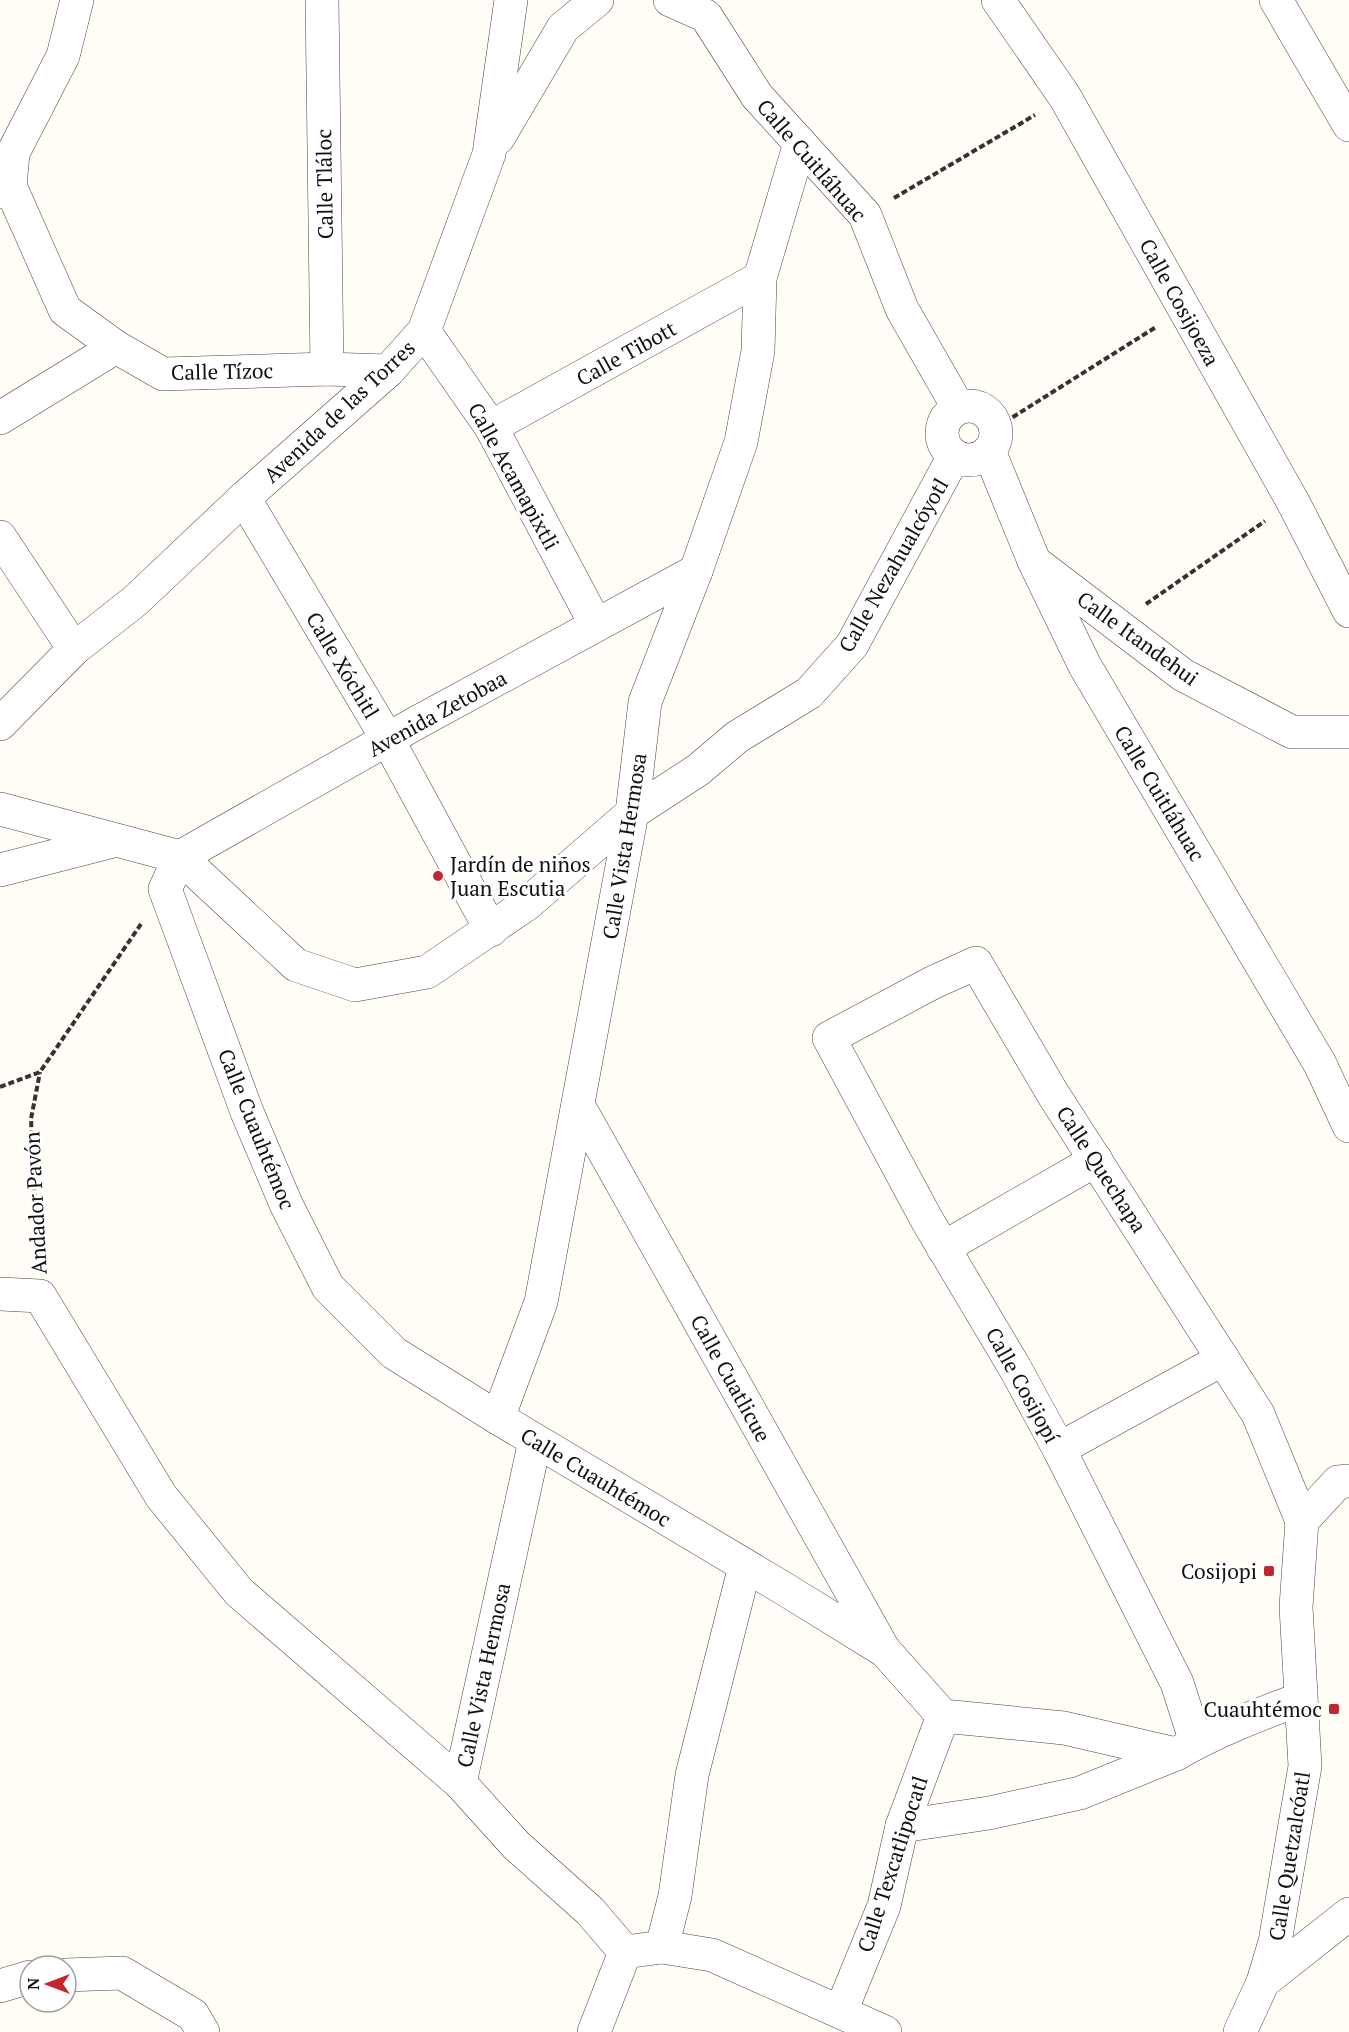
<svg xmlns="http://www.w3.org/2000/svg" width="1349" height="2032" viewBox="0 0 1349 2032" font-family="'PT Serif',serif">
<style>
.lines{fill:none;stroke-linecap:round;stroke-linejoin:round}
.minor-casing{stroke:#444;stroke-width:34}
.tertiary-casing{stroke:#444;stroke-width:34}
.path{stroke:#333;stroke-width:4;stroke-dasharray:6 3;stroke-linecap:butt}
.minor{stroke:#fff;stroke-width:33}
.tertiary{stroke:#fff;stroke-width:33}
.poi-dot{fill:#c4262e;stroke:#fff;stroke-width:2}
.labels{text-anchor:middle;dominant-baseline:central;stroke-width:6;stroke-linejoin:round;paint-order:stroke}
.street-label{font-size:21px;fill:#111;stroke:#fff}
.poi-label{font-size:21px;fill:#111;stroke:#fff;text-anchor:end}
</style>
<rect width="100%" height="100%" fill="#fffdf5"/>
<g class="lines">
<defs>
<g id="minor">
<polyline points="322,0 327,369"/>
<polyline points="670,0 706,16 757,96 865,215 902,309 958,407"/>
<polyline points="998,0 1065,97 1293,502 1349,611"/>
<polyline points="1276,0 1349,125"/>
<polyline points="498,138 563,28 597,0"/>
<polyline points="10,186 65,310 116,347 163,374 327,369 388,371"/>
<polyline points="0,192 10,186 13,153 63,56 77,0"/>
<polyline points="424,331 491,427 596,625"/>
<circle cx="969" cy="433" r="27"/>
<polyline points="0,418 116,347"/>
<polyline points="491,427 760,278"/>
<polyline points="989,451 1034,561 1085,666 1320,1064 1349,1126"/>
<polyline points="244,498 388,740 491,930"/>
<polyline points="0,537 74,649"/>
<polyline points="1040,566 1183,675 1292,732 1349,732"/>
<path d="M 696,571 L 418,722 L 180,857 L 165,889 L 247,1112 L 286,1204 L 328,1287 L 394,1353 L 498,1418 L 783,1588 L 885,1651 L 943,1716 L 1064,1728 L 1176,1754 C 1215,1731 1258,1715 1300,1699"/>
<polyline points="0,724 74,649 135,601 244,498 388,371 424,331 489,154 511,0"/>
<polyline points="0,809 180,857 296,965 355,985 427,972 527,904 632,813 698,770 737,737 809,693 852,645 954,456"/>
<polyline points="0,870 113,841"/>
<polyline points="578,1105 884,1650"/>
<polyline points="943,1248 1096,1160"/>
<polyline points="0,1294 40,1296 161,1496 239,1592 460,1783"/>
<polyline points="498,1418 541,1302 632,813 645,702 696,571 741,442 758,351 760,278 800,143"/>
<polyline points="535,1441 460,1783 516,1845 590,1911 625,1952"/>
<polyline points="1059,1449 1223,1359"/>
<polyline points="1196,1742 1177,1683 1059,1449 1015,1368 927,1220 829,1038 932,983 976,963 1053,1094 1258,1414 1302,1521"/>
<polyline points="902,1826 989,1813 1080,1793 1176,1754"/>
<polyline points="662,1947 675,1896 692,1775 745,1566"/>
<polyline points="66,1975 122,1973 193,2015 203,2032"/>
<polyline points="1263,1982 1349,1914"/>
<polyline points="0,1986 30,1977"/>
<polyline points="841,2011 884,1906 902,1826 943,1716"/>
</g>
<g id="tertiary">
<polyline points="594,2032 625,1952 662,1947 712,1955 885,2032"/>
<polyline points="1240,2032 1263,1982 1275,1942 1305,1766 1296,1607 1302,1521 1338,1482 1349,1481"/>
</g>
</defs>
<use href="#minor" class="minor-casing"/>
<use href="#tertiary" class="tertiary-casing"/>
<g class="path">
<polyline points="894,198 1035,115"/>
<polyline points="1005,422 1156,327"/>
<polyline points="1146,604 1265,521"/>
<polyline points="0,1087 40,1072 141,924"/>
<polyline points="38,1262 31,1119 40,1072"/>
</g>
<use href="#minor" class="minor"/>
<use href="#tertiary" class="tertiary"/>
</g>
<g class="poi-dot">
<circle cx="438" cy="876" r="6"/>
<rect x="1263" y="1565" width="12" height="12" rx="3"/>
<rect x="1328" y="1703" width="12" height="12" rx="3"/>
</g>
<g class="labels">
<g class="street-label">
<text transform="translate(812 160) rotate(49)">Calle Cuitláhuac</text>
<text transform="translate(324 184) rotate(-91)">Calle Tláloc</text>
<text transform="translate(1180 302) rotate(61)">Calle Cosijoeza</text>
<text transform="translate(626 353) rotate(-29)">Calle Tibott</text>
<text transform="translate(222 371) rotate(-1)">Calle Tízoc</text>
<text transform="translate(339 411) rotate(-43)">Avenida de las Torres</text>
<text transform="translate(514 476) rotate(61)">Calle Acamapixtli</text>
<text transform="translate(893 565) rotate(-60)">Calle Nezahualcóyotl</text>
<text transform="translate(1138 638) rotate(36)">Calle Itandehui</text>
<text transform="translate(343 665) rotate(59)">Calle Xóchitl</text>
<text transform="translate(437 713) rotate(-29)">Avenida Zetobaa</text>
<text transform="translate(1160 793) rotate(59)">Calle Cuitláhuac</text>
<text transform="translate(624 846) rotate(-81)">Calle Vista Hermosa</text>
<text transform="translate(257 1129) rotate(68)">Calle Cuauhtémoc</text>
<text transform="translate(1102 1169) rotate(57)">Calle Quechapa</text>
<text transform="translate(35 1203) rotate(-93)">Andador Pavón</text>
<text transform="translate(731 1378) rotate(61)">Calle Cuatlicue</text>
<text transform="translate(1023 1385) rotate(61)">Calle Cosijopí</text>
<text transform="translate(596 1477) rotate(31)">Calle Cuauhtémoc</text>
<text transform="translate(483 1675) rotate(-78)">Calle Vista Hermosa</text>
<text transform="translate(1289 1856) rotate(-81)">Calle Quetzalcóatl</text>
<text transform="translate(892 1864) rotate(-72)">Calle Texcatlipocatl</text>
</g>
<g class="poi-label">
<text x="450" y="864" text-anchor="start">Jardín de niños<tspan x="450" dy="24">Juan Escutia</tspan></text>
<text x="1257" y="1571">Cosijopi</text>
<text x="1322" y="1709">Cuauhtémoc</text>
</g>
</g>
<g transform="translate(48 1984) rotate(270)"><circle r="28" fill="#ffffff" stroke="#a0a0a0" stroke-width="1.5"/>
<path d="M0-4.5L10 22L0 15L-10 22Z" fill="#c4262e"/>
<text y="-9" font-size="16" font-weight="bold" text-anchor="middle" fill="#111111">N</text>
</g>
</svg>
